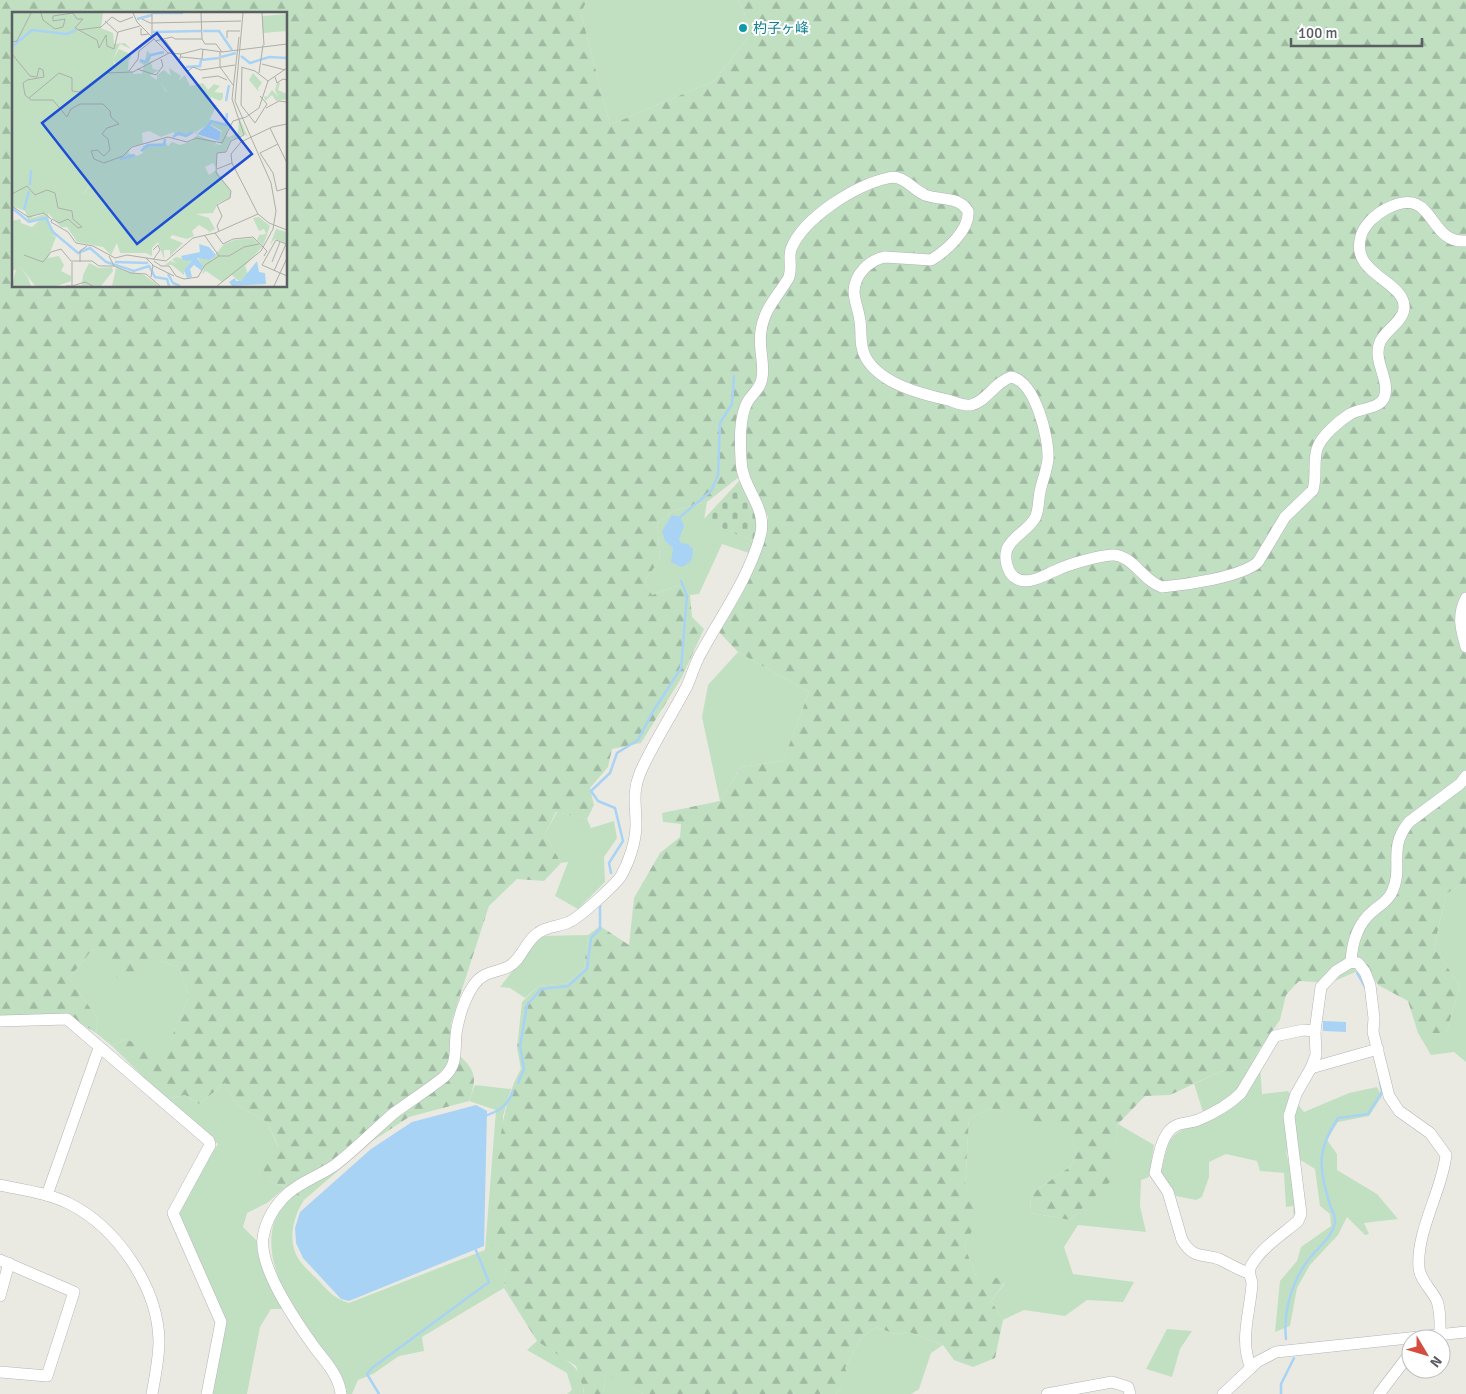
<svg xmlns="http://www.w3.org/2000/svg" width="1466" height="1394" viewBox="0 0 1466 1394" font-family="Signika,'Noto Sans JP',sans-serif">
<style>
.green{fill:#c1e0c2}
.forest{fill:url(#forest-firs);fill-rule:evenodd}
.cemetery{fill:url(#cemetery-stones)}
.water{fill:#a9d3f5}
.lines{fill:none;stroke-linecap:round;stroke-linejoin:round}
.stream{stroke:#a9d3f5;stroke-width:2.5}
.minor-casing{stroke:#b3b4b8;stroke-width:12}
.minor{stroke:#fff;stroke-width:11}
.culture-dot{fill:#0f9aa8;stroke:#fff;stroke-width:2}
.labels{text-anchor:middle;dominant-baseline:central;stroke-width:4;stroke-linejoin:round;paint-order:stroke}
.culture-label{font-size:14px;fill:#0d838f;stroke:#fff;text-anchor:start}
.inset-river{fill:none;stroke:#a9d3f5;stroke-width:2.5}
.inset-road{fill:none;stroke:#adaeaa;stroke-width:1}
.view{fill:#1d4ed8;fill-opacity:0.15;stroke:#1d4ed8;stroke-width:2.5}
.inset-edge{fill:none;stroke:#5a5d61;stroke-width:2.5}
</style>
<defs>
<pattern id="forest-firs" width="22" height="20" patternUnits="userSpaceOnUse" patternTransform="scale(1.25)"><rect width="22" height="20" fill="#c1e0c2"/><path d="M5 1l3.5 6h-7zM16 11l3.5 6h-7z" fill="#a0b9a1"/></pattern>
<pattern id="cemetery-stones" width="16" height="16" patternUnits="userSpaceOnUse" patternTransform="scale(1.25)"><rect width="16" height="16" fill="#c1e0c2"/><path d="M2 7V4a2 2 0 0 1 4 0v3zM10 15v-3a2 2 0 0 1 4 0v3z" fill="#a0b9a1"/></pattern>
</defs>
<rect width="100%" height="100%" fill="#ebeae2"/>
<g class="green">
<polygon points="587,0 738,0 753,31 714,81 610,125 581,13"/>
<polygon points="707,502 704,520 753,541 749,553 722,544 699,594 690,595 679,585 652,595 645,581 660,559 657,524 673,511"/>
<polygon points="738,652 809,692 783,761 741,767 720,801 702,717 708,685"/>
<polygon points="557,812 587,819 591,828 614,821 617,838 604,857 605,882 578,909 555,896 568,862 561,863 545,834"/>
<polygon points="1463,883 1466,887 1466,1062 1454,1052 1431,1055 1418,1033 1446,1033 1460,986 1434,947 1446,894"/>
<polygon points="588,935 584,968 567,983 538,986 525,998 510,988 500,987 540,936"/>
<polygon points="93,949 139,979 161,961 178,967 189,995 165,1055 125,1039 112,1046 96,1033 98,1019 69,978"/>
<path d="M 1259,1050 L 1262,1094 L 1288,1091 L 1304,1112 L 1349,1093 L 1377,1087 L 1382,1096 L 1369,1116 L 1338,1122 L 1327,1140 L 1337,1154 L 1337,1170 L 1377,1194 L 1398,1219 L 1364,1223 L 1369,1234 L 1365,1235 L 1347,1217 L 1338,1235 L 1310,1265 L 1297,1288 L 1290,1326 L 1275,1332 L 1280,1281 L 1297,1261 L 1301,1247 L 1331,1226 L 1330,1214 L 1320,1206 L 1315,1169 L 1286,1151 L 1299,1211 L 1294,1220 L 1293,1206 L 1286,1207 L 1284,1173 L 1260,1171 L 1257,1161 L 1226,1154 L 1209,1162 L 1209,1177 L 1202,1197 L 1196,1200 L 1176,1196 L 1161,1173 C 1171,1134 1167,1134 1206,1121 L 1194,1084 L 1221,1071 L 1240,1076 Z"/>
<polygon points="225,1083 237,1105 267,1122 278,1146 268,1181 286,1187 267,1203 247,1213 243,1227 257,1241 258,1256 284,1309 271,1309 260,1327 247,1394 211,1394 226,1321 175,1211 218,1144 166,1099 185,1095 199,1104"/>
<path d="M 475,1085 L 511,1089 L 503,1116 L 506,1266 L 504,1288 L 422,1337 L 424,1351 L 399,1356 L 373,1374 L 358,1380 L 352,1394 L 346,1394 C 319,1352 253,1268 276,1218 C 280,1209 289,1201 294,1193 L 304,1200 C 293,1217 287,1241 299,1260 C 304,1267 312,1274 318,1280 C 328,1291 335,1299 349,1303 L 485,1250 L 496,1110 L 469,1101 Z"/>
<polygon points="990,1108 1068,1130 1077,1152 1071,1166 1030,1195 1031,1213 1070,1220 1109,1182 1118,1124 1154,1145 1149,1177 1141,1180 1140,1206 1146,1232 1078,1225 1064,1247 1073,1274 1134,1282 1123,1302 1087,1300 1065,1316 1024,1310 1003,1320 991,1301 1005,1283 977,1278 964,1245 986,1205 965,1188 969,1119"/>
<polygon points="876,1327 895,1334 909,1332 943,1345 931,1353 919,1389 911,1394 836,1394 848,1378 845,1368 861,1338"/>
<polygon points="1167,1329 1192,1331 1180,1349 1172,1377 1146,1369"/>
<path d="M 537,1341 C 555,1352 589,1368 583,1394 L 567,1394 L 572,1390 L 567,1373 L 527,1350 Z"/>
<polygon points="606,1373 643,1394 603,1394"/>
</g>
<path class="forest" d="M 0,0 L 587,0 L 581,13 L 610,125 L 714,81 L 753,31 L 738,0 L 1466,0 L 1466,887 L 1462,884 L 1446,894 L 1434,947 L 1460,986 L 1446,1033 L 1418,1033 L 1408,1001 L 1378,985 L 1367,967 L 1330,983 L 1299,981 L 1286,995 L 1280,1020 L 1240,1077 L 1221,1071 L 1170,1095 L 1145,1096 L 1118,1124 L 1110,1182 L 1070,1220 L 1031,1213 L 1030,1195 L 1071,1166 L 1077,1152 L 1068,1131 L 990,1108 L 969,1119 L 965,1188 L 987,1205 L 964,1245 L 977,1278 L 1005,1278 L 1005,1282 L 991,1301 L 1003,1320 L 995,1358 L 973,1367 L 954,1360 L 943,1345 L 909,1332 L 895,1334 L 876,1327 L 861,1338 L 845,1368 L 849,1377 L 836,1394 L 643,1394 L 606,1374 L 603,1394 L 583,1394 L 584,1390 L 576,1366 L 537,1341 L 504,1288 L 506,1266 L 491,1251 C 496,1200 495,1111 521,1069 L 517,1048 L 522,1002 L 538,986 L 567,983 L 584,968 L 588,935 L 600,926 L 629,945 L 634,898 L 660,853 L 680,837 L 681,824 L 663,822 L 662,813 L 720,801 L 741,767 L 783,761 L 809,692 L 738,652 L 719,632 L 763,542 L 768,517 L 753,483 L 739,477 L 707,502 L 673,511 L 657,524 L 660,559 L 645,581 L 652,595 L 679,585 L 690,595 L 692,617 L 704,629 L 682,677 L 641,743 L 612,749 L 608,767 L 590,788 L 594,805 L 587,819 L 556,812 L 545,834 L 561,863 L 544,881 L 517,879 L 489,906 L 451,1023 L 450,1048 C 472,1066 480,1072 469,1101 L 409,1117 L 374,1140 L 304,1200 L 286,1187 L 268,1181 L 263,1169 L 278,1145 L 267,1122 L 237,1105 L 225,1083 L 199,1104 L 185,1095 L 166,1099 L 112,1046 L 125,1039 L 165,1054 L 189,995 L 178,967 L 161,961 L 139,980 L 118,979 L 93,949 L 69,978 L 98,1019 L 96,1033 L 66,1014 L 0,1017 ZM 14,14 L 286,14 L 286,286 L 14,286 Z"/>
<polygon class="cemetery" points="740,480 759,520 753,541 703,520"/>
<g class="water">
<path d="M 672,515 L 680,517 L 684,526 L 679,539 L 681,543 L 688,544 L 693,549 C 693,559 691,564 681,567 L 671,562 L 673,548 L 665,541 L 662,531 Z"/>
<polygon points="1323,1021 1346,1022 1346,1032 1323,1031"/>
<polygon points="476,1105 487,1111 484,1246 349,1301 341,1299 303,1258 296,1243 295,1228 300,1212 371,1149 412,1122"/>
</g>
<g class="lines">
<g class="stream">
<polyline points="680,517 711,491 718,475 720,423 732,404 734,376"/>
<polyline points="611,873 609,863 623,841 615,808 598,801 591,791 610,773 617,753 638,740 652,713 681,668 687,596 681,581"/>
<polyline points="1357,973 1365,987"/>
<polyline points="518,1083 524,1069 520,1046 527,1005 541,989 568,986 587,969 591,938 600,929 600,904"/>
<path d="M 484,1116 C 498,1112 508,1106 513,1091"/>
<path d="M 1286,1339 C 1283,1312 1292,1281 1309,1259 C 1318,1247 1332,1238 1335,1223 C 1336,1216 1332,1211 1330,1205 C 1319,1166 1316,1152 1338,1118 L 1368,1114 L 1382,1092 L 1380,1082"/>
<polyline points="379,1394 367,1374 372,1368 489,1282 475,1248"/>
<polyline points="1281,1394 1281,1384 1294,1358"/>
</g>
<defs>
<g id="minor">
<path d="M 1466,598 C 1457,615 1461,630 1466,647"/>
<path d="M 1351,962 C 1352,943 1357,924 1373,911 C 1380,905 1388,901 1392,892 C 1404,867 1387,849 1409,822 L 1460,784 L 1466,776"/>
<polyline points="0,1021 67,1019 209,1141 210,1145 173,1213 221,1322 207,1394"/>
<polyline points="1311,1068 1378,1049"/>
<path d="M 0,1185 C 23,1190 48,1193 70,1204 C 117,1228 158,1287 159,1341 C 159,1358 155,1377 152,1394"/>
<polyline points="47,1195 99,1048"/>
<polyline points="0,1260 74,1292 47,1376 0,1372"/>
<path d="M 1249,1273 C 1238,1270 1230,1264 1219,1259 C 1203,1253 1194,1260 1182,1240 L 1168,1192 L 1155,1173 C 1158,1160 1160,1142 1169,1131 C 1176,1122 1187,1124 1198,1120 C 1212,1114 1230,1104 1241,1093 L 1275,1036 L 1303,1030 L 1315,1031"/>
<polyline points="0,1296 9,1263"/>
<path d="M 1251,1368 C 1239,1340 1250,1313 1252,1284 C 1252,1278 1247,1273 1251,1266 C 1261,1248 1283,1234 1298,1221 L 1301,1214 L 1289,1116 L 1296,1094 L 1311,1068 L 1316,1055 L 1315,1031 L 1321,987 L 1336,971 L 1351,962 L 1358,963 L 1365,972 L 1370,985 L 1374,1018 L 1373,1032 L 1389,1096 L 1399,1111 L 1430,1133 L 1446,1155 C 1442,1191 1416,1231 1419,1268 C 1420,1280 1432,1290 1437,1301 C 1441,1312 1440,1325 1440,1336"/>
<path d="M 341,1394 C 339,1376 326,1362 315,1348 C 297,1323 259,1269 263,1238 C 265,1223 273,1209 283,1198 C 297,1183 318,1177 335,1165 C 356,1149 374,1130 394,1113 C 410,1101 428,1090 444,1077 C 460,1063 453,1046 457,1028 C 460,1013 465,998 473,986 C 483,971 495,973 508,967 C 522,960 525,941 538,933 C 547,926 559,927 569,922 C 579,918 615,885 621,876 C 629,862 636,841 636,825 C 636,804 632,793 640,773 C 653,743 672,715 687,686 C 692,675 695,663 701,653 C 721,616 748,579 760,537 C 769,507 741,489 741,459 C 740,442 739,416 748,401 C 753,393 761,388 762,378 C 765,363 758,348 761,331 C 764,309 777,297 788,279 C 793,270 788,259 791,249 C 804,217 856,185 888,178 C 903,174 912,189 925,195 C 940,201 957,195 968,211 C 970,230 946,251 931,260 L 885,257 C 869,260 855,274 854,291 C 854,301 859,311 860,321 C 862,333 859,347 866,358 C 881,384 921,394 948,400 C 955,402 964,406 971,405 C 986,402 995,382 1011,377 C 1035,381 1049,437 1048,459 C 1047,470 1042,481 1040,492 C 1038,501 1039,511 1035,518 C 1028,531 1013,535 1007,549 C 1004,558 1007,571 1014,577 C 1027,587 1044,575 1057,570 C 1069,564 1098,556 1112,555 C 1132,554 1143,581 1162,587 C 1185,585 1242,577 1258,562 L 1285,517 L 1313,490 C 1317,477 1313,462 1317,449 C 1321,436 1339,421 1350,414 C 1360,408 1379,409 1384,398 C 1391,380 1372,361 1380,342 C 1385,330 1402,323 1404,309 C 1407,281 1349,275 1361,236 C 1364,225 1376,214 1386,209 C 1436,183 1426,244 1466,241"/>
<polyline points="1047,1394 1112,1382 1128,1387 1130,1394"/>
<polyline points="1223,1394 1257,1362 1276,1352 1466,1332"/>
<polyline points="1379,1394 1411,1352"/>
</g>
</defs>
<use href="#minor" class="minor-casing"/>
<use href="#minor" class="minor"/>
</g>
<circle class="culture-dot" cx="743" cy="28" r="5"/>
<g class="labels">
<g class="culture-label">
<text x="753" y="28">杓子ヶ峰</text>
</g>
</g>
<g transform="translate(12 12)">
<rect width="275" height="275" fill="#ebeae2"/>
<path d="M 275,2 L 275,19 L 251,21 L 250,4 ZM 107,37 L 118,42 L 119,46 L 105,55 L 101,47 ZM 135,38 L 139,43 L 152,41 L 139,44 L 137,51 L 142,47 L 139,51 L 141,57 L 147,58 L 137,64 L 130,61 L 132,53 L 126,49 L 133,49 ZM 157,56 L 169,64 L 165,72 L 155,80 L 149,71 L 158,69 L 145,68 L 145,63 L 152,58 L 159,64 ZM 241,61 L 250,71 L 246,76 L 247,80 L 237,68 ZM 227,105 L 236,125 L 232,122 L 219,128 L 213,140 L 205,141 L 205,148 L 199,144 L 200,138 L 204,132 L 210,133 L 207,129 L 210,119 L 197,112 L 184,120 L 185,123 L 182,120 L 198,108 L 217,113 L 214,124 L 217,125 L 226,121 ZM 79,168 L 96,174 L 88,183 L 72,183 ZM 36,201 L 38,215 L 47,224 L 50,230 L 47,225 L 38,223 L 29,207 L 18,211 L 13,208 ZM 247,205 L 258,214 L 251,234 L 245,228 L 247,223 L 254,222 L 252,217 L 247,219 L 241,206 Z" fill="#c1e0c2"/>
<path d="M 0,1 L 91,1 L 89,16 L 101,21 L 102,32 L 113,31 L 119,37 L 108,32 L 101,47 L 103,55 L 117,46 L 116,57 L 122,62 L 134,61 L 145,68 L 156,65 L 157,70 L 149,71 L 154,80 L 173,63 L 178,74 L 191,71 L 196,78 L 202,72 L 208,74 L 202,80 L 211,81 L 211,86 L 208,89 L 199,85 L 199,93 L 205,93 L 196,111 L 174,125 L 162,123 L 162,120 L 149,125 L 137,119 L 130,121 L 131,132 L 120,134 L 116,141 L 125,144 L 131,141 L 131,134 L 137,132 L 154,131 L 156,134 L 160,130 L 168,133 L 180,129 L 185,123 L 204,130 L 200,144 L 205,148 L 204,156 L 201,151 L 193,155 L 197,163 L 204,158 L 219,179 L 218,186 L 206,191 L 201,201 L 184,202 L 197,206 L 203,217 L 196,221 L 197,219 L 187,213 L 180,219 L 182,224 L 175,227 L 160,223 L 158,226 L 171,231 L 158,244 L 158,238 L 152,238 L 152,247 L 146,230 L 140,236 L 140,244 L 134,241 L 108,241 L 105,231 L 99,243 L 91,235 L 65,230 L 55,215 L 49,215 L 36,201 L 25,202 L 16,208 L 13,199 L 0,194 ZM 79,168 L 95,174 L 88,183 L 72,182 ZM 265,71 L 268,71 L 266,78 L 275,82 L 275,87 L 264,89 L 260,83 L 253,89 L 252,84 L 255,85 L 260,78 L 266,84 L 263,78 ZM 8,207 L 9,211 L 20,215 L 29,207 L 35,208 L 38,223 L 44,225 L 36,246 L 47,244 L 52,253 L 49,259 L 59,264 L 59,269 L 45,274 L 23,274 L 9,255 L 0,259 L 0,209 ZM 164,245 L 180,249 L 173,257 L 172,263 L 160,253 L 153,253 L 158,249 L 165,251 L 160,248 ZM 77,251 L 87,256 L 100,255 L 101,259 L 89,274 L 60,274 L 70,273 L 71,263 ZM 104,256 L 132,263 L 147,274 L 100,274 Z" fill="#c1e0c2" fill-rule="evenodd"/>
<path d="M 9,255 L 16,266 L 19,274 L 0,274 L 4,257 Z" fill="#c1e0c2"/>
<path d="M 264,217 L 275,220 L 275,232 L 263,227 L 258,233 ZM 241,226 L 250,235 L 233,254 L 236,262 L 228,270 L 220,263 L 210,270 L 194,259 L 190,262 L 192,257 L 186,246 L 199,248 L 211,233 L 222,228 Z" fill="#c1e0c2"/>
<path d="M 196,112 L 209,120 L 207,129 L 185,122 ZM 187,232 L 197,235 L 204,243 L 198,248 L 185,246 L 191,254 L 190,259 L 182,253 L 178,257 L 180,265 L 175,266 L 172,258 L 180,249 L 171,248 L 169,244 L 188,240 ZM 245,249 L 247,260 L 253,261 L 254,272 L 220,274 L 217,270 L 223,266 L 224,269 L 229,269 Z" fill="#a9d3f5"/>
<path class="inset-river" d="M 141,1 L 171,1M 125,7 L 140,3M 191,19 L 207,19 L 220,38M 141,20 L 189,19M 1,34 L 20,18 L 55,22 L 64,18M 229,44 L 238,51 L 257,45 L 275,46M 209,45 L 224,41M 128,48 L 133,50 L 139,43 L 152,40M 189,48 L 207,46M 174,55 L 188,54 L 189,48M 214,89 L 217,73M 197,113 L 199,109 L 214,113 L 215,101M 161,125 L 167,121 L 174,124 L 181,120M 129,139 L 136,133 L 152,133 L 153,127M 108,147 L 123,143M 18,173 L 19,158M 0,196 L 17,210 L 34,206 L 41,220 L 66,241 L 78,236 L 94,250 L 122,259 L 137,254 L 143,265 L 155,267 L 157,274M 12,198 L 17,179M 103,250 L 136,251M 156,262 L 161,271 L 168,274"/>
<path class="inset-road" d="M 29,1 L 31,8 L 43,17 L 51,15 L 53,7 L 41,9 L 41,4 L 61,1 L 65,7 L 71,7 L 63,16 L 85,28 L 87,36 L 94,23 L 95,34 L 102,37 L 106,20 L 128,14M 121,1 L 125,10 L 156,41 L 169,42 L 189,37 L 210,40 L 275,32M 140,1 L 140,25M 189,1 L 190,27 L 193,32 L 204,32 L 210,40M 250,1 L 252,33M 130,7 L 138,11 L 229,9M 93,9 L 106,21M 129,16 L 129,23 L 137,22M 66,18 L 89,15 L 100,5 L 108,10 L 121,5M 215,26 L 215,19 L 228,19M 153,28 L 163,42M 143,29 L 160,25 L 163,27 L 190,27M 0,30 L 5,29 L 19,1M 208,40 L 208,55 L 221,73M 0,42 L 18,64 L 25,65 L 27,56 L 31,58 L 32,65 L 15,68 L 11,71 L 13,83 L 19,88 L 41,88 L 55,105 L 59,97 L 68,92 L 91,92 L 98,99 L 99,105 L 107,112 L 95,116 L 90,122 L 96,127 L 98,138 L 92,144 L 85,138 L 79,139 L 82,147 L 92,151 L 111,144 L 120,135 L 156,125 L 175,130 L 184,126 L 210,131 L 221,109 L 234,105 L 247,96 L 256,69 L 275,56M 169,42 L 167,50 L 176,59 L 181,55 L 189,58 L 223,53M 169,45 L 190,47 L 191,37M 250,52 L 273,58M 229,55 L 243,59 L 256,69M 230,56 L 229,93 L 243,111 L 255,92 L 248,84M 125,57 L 144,63 L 151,54 L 149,47M 117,59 L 126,47 L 127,39 L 142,27M 247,61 L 251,33M 263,65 L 265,71 L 271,67 L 275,68M 190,66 L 206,64 L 215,68M 17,86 L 47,61 L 60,66 L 60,79 L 67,80 L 93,61 L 121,60 L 157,41M 254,96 L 267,89 L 275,90M 258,116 L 275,151M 266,132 L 248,141 L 261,161 L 265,179 L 275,176M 205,157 L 220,151M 0,182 L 15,174 L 23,183 L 35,178 L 43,181 L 46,196 L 60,199 L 61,207 L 70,215 L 66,216 L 56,207 L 47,211 L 40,207 L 39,210 L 56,220 L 64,231 L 81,234 L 103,246 L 115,243 L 154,249 L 181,226 L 203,221 L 246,202 L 257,211 L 275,218M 0,194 L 16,205 L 32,201 L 39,207M 246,202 L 220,151 L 219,142 L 229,130 L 260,115 L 275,112M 207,219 L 205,214 L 210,204 L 205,193 L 218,186 L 219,179 L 204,161 L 205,141 L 214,140 L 219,129 L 232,123 L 220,87 L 227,25M 203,221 L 211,232 L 221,227 L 241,225 L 255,239 L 252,244M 193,224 L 207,244M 141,238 L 146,233 L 148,238 L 141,248M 12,243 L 31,250 L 39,240 L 49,237 L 59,249 L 80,249 L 87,254 L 102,254M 97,244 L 102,254 L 119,261 L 134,262 L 148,274M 134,246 L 141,253 L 139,265M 142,249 L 149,254 L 157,254 L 164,264 L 172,267 L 186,265M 68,250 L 68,239 L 75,234M 260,250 L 268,230M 140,253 L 162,264M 262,259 L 274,232 L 264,228 L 250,253 L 275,264M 186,265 L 193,253 L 207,244 L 217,244 L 232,235 L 247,232M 54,274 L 60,274 L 60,250M 60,274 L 73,270 L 81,274M 205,274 L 249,239 L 261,217 L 264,199 L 259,171 L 223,89 L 231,1M 262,274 L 275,246"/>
<path class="view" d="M 145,21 L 240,142 L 125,232 L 30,111 Z"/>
<rect width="275" height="275" class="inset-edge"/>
</g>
<g transform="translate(1426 1354) rotate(128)"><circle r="24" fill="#ffffff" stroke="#bdbec0"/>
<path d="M0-4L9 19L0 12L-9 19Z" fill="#d44d3f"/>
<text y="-8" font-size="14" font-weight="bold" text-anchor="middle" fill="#5a5d61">N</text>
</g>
<path d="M1291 38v8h131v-8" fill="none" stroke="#5a5d61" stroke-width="2.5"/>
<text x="1298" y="38" font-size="15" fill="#5a5d61" stroke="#ffffff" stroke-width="4" paint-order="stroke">100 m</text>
</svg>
